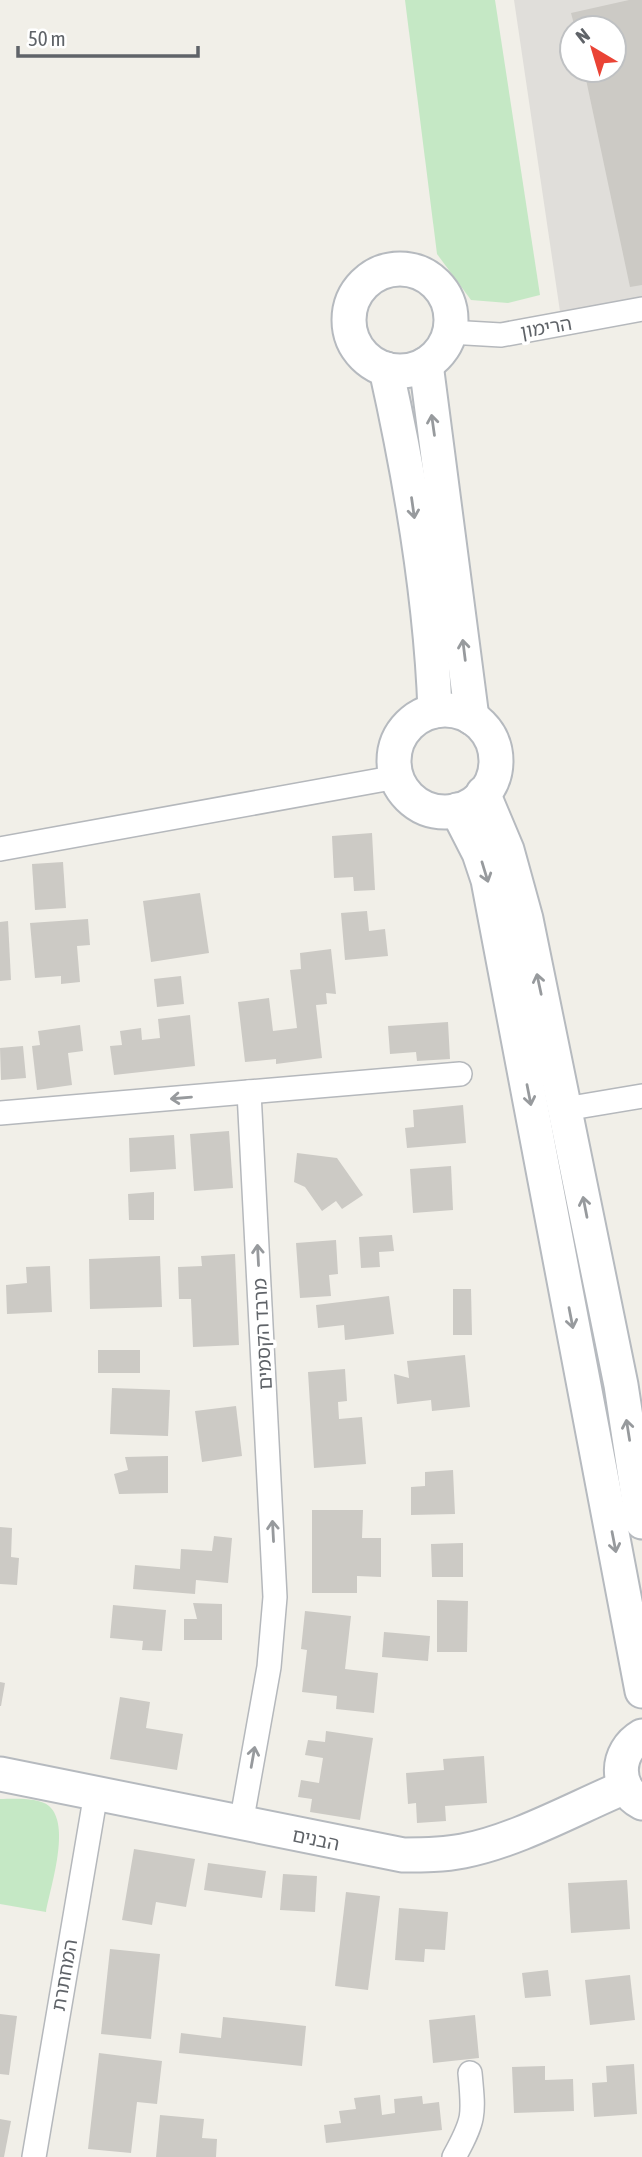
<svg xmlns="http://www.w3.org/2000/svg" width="642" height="2157" viewBox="0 0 642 2157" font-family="'Asap Condensed','Noto Sans Hebrew',sans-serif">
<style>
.industrial{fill:#e0deda;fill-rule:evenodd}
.green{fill:#c5e8c5}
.building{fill:#cccac5}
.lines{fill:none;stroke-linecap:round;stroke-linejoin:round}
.street-casing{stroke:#b5b8bc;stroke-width:26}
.secondary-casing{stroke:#b6babf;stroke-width:37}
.street{stroke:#fff;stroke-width:23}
.secondary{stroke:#fff;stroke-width:33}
.oneway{stroke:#979a9d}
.labels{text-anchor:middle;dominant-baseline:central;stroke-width:7;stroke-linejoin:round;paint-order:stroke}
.street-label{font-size:19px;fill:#5f6368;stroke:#fff}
</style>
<rect width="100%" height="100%" fill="#f1efe8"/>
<path class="industrial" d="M 514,0 L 642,0 L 642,312 L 562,325 ZM 572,28 L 614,28 L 614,70 L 572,70 Z"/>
<g class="green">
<polygon points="405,0 495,0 540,295 508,303 471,300 437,254"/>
<path d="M 0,1799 C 14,1799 38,1797 49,1806 C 71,1825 51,1885 46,1912 L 0,1904 Z"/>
</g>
<g class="building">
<polygon points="629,0 642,0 642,285 630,287 584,70 614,70 614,28 575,28 571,13"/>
<polygon points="372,833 375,890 354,891 353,877 334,878 332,836"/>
<polygon points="63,862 66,908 35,910 32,864"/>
<polygon points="200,893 209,953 151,962 143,901"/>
<polygon points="367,911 369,931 385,929 388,956 345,960 341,913"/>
<polygon points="88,919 90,945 77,946 80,982 61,984 61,976 35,978 30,923"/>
<polygon points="8,921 11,980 0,981 0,922"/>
<polygon points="331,949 336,994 326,993 327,1004 316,1005 322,1058 276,1064 276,1059 245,1062 238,1002 269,998 273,1031 297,1028 290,970 301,969 300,953"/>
<polygon points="181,976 184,1004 157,1007 154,979"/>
<polygon points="190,1015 195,1066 114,1075 110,1046 122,1045 120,1031 141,1028 142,1040 160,1038 158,1019"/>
<polygon points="448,1022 450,1059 417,1061 416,1052 390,1054 388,1026"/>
<polygon points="80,1025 83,1051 68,1053 72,1085 37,1090 32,1046 40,1045 38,1031"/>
<polygon points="23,1046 26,1078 1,1080 0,1048"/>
<polygon points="463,1105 466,1143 407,1148 405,1128 414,1127 413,1110"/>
<polygon points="229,1131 233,1188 194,1191 190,1134"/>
<polygon points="174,1135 176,1169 130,1172 129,1138"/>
<polygon points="297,1153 337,1158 363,1195 342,1209 336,1201 322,1211 305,1187 294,1182"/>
<polygon points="451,1166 453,1210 413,1213 410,1169"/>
<polygon points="154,1192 154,1220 129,1220 128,1194"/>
<polygon points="392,1235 394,1251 379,1252 380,1267 361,1268 359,1237"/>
<polygon points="336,1240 338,1274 329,1275 331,1296 300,1298 296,1243"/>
<polygon points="235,1254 239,1345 193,1347 191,1299 179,1299 178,1267 202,1266 201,1256"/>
<polygon points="160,1256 162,1307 90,1309 89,1259"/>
<polygon points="50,1266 52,1312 7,1314 6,1285 27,1283 26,1267"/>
<polygon points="453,1289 471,1289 472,1335 453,1335"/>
<polygon points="389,1296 394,1334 345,1340 344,1325 318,1328 316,1305"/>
<rect x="98" y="1350" width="42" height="23"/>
<polygon points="465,1355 470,1407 432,1411 431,1400 397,1404 394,1374 409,1378 407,1361"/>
<polygon points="345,1369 347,1401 338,1402 339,1419 362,1417 366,1464 314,1468 308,1372"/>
<polygon points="112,1388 170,1390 168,1436 110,1434"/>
<polygon points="236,1406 242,1456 202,1462 195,1411"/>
<polygon points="168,1456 168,1493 119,1494 114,1474 128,1470 125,1457"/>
<polygon points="453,1470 455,1514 411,1515 411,1487 425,1486 425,1472"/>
<polygon points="312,1510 363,1510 362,1538 381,1538 381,1577 357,1576 357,1593 312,1593"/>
<polygon points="0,1527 12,1528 11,1557 19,1558 17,1585 0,1584"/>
<polygon points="214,1536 232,1538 228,1583 196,1580 195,1594 133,1589 135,1565 180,1569 181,1549 212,1551"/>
<polygon points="463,1543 463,1577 432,1577 431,1544"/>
<polygon points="437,1600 468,1601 467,1652 437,1652"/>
<polygon points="193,1603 222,1604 222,1640 184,1640 184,1619 197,1619"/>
<polygon points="113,1605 166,1610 162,1651 142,1650 143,1641 110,1638"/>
<polygon points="305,1611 351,1616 345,1669 378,1673 374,1713 336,1709 337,1696 302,1692 307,1650 301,1649"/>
<polygon points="384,1632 430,1636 428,1661 382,1657"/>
<polygon points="0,1682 5,1683 1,1706 0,1706"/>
<polygon points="120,1697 150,1702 146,1728 183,1734 177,1770 110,1759"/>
<polygon points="326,1731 373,1738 360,1820 310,1812 312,1799 298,1797 301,1780 319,1783 323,1758 305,1755 308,1740 325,1742"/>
<polygon points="484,1756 487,1803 445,1806 446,1821 417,1823 416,1803 408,1804 406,1773 444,1770 443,1759"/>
<polygon points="134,1849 195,1859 186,1907 156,1902 152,1925 122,1920"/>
<polygon points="208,1863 266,1871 262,1898 204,1890"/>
<polygon points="283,1874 317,1876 315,1912 280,1910"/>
<polygon points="627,1880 630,1929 571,1933 568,1883"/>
<polygon points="346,1892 380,1896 368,1990 335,1986"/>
<polygon points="399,1908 448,1912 445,1950 425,1949 424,1962 395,1960"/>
<polygon points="110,1949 160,1954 151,2039 101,2034"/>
<polygon points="548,1970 551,1996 525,1998 522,1973"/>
<polygon points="630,1975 635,2020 590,2025 585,1980"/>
<polygon points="0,2014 17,2016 9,2075 0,2074"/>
<polygon points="475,2015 479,2058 433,2063 429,2020"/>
<polygon points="223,2017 306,2026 302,2066 179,2053 181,2033 221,2038"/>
<polygon points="99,2053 162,2061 157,2104 137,2102 131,2153 88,2149"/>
<polygon points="634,2064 637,2114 594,2117 592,2083 607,2082 606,2066"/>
<polygon points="545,2066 545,2080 573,2079 574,2111 514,2113 512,2067"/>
<polygon points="380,2095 382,2115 395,2113 394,2099 422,2096 423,2104 439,2102 442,2130 326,2143 324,2125 341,2123 339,2111 356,2109 354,2098"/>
<polygon points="160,2115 204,2119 202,2138 217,2139 216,2157 156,2157"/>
<polygon points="0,2119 11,2121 4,2157 0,2157"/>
</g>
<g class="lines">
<defs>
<g id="street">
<polyline points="449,332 501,335 642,309"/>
<polyline points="0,849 397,777"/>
<polyline points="565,1109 642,1096"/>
<polyline points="0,1113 460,1074"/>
<polyline points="241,1824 269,1667 275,1597 249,1092"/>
<polyline points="34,2157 96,1793"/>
<path d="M 454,2157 C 475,2119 474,2115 470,2073"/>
</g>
<g id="secondary">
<circle cx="400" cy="320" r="51"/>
<polyline points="426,364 472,718"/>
<path d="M 386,369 C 411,481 431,596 435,711"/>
<circle cx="445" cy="761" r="51"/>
<polyline points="483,793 507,850 526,919 621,1385 642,1522"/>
<polyline points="457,810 479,853 488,880 642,1691"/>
<path d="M 642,1736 C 615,1752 614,1788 642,1803"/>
<path d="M 0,1774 L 403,1855 C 423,1855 443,1855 463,1851 C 516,1841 575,1808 625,1787"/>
</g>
</defs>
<use href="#street" class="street-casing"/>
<use href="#secondary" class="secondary-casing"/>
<use href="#street" class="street"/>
<use href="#secondary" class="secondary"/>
</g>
<defs><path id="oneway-shaft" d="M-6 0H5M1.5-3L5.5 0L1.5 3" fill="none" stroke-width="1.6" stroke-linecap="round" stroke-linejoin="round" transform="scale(1.75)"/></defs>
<g class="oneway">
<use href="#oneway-shaft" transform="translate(433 425) rotate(-98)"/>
<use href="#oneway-shaft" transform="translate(413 508) rotate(82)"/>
<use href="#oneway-shaft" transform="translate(464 650) rotate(-97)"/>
<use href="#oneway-shaft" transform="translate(485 872) rotate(73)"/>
<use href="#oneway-shaft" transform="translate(539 984) rotate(-102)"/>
<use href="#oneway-shaft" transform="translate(529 1095) rotate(79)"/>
<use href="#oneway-shaft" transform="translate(181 1098) rotate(175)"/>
<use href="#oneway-shaft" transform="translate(585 1207) rotate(-101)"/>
<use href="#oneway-shaft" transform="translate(258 1255) rotate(-93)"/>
<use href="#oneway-shaft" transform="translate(571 1318) rotate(79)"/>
<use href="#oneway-shaft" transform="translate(628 1430) rotate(-99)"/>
<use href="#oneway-shaft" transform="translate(273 1531) rotate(-93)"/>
<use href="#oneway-shaft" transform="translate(614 1542) rotate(79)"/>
<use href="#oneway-shaft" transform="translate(253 1757) rotate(-80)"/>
</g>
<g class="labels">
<g class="street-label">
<text transform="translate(546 327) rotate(-10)">הרימון</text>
<text transform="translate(262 1334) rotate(-93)">מרבד הקסמים</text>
<text transform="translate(316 1839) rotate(12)">הבנים</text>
<text transform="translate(64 1975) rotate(-80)">המחתרת</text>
</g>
</g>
<g transform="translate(593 49) rotate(322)"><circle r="33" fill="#ffffff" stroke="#bfc1c3" stroke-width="2"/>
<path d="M0-5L12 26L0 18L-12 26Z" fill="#ea4335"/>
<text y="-10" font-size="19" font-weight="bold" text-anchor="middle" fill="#5f6368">N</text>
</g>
<path d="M18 46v10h180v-10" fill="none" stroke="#5f6368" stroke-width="3.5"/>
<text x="28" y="46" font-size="21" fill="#5f6368" stroke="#ffffff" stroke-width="5" paint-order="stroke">50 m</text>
</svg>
